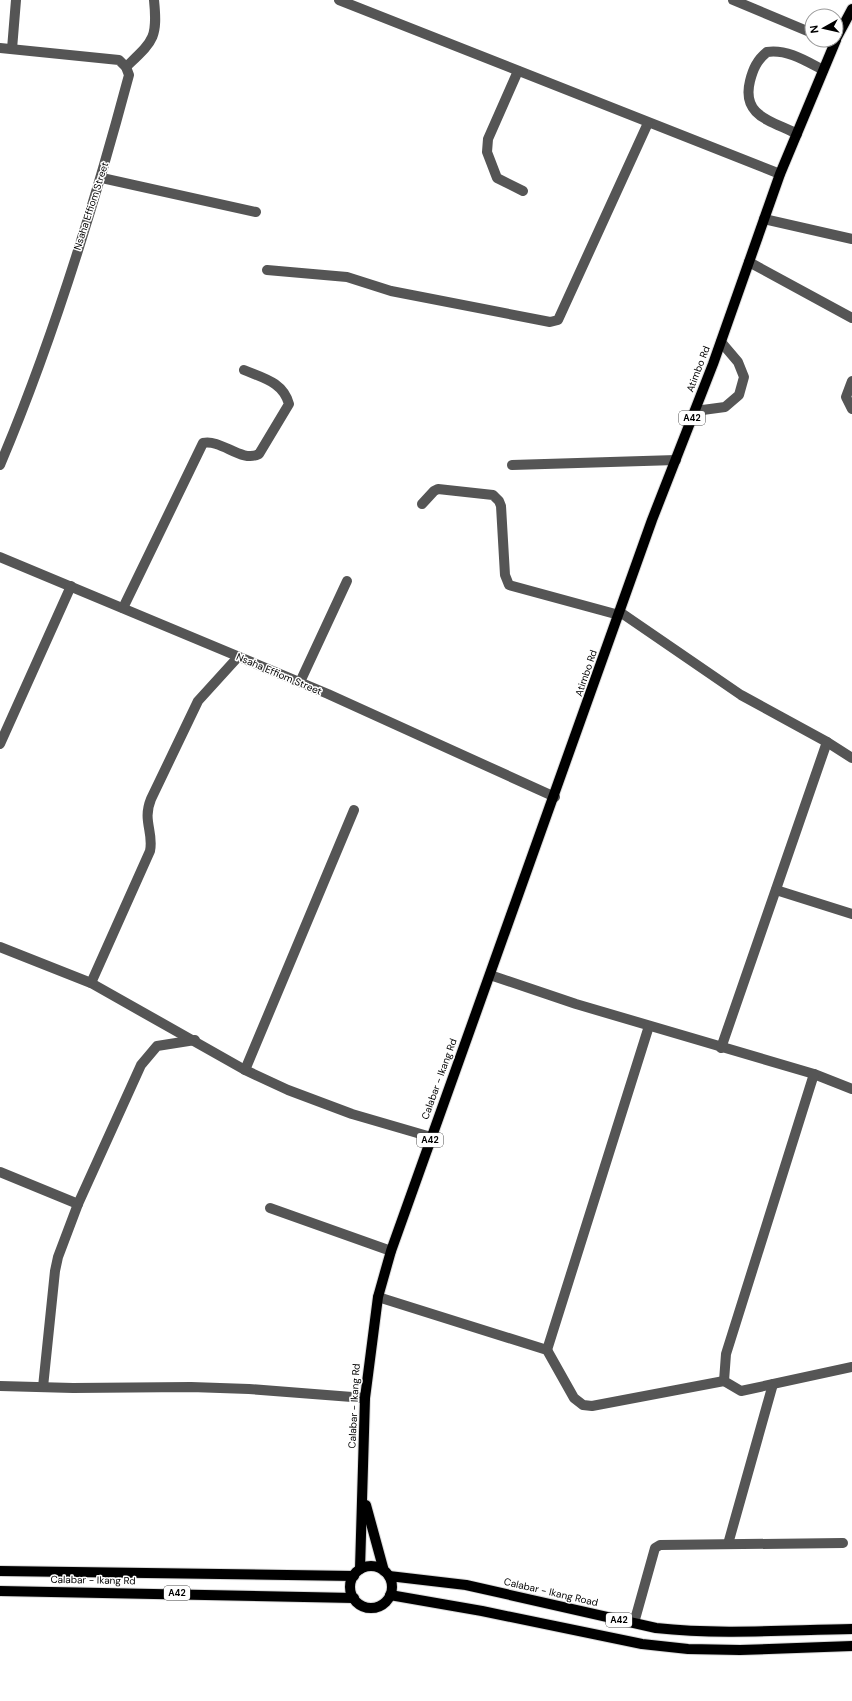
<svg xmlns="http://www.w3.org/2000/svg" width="852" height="1701" viewBox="0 0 852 1701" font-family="'DM Sans',sans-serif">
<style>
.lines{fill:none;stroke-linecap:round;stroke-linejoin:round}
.major-casing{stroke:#dbdbdb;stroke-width:12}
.minor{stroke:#555;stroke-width:10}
.major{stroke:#000;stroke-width:10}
.labels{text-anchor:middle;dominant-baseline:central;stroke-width:3;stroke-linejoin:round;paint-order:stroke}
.shield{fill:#fff;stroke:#4c4c4c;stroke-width:1}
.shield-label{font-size:9px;font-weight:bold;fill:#000}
.street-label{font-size:10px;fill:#000;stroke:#fff}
</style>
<rect width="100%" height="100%" fill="#fff"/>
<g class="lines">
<defs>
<g id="major">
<polyline points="836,39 852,9"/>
<polyline points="366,1505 384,1571"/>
<circle cx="371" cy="1587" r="21"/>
<polyline points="360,1569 365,1398 378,1297 391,1251 652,520 713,364 780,174 836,40"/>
<polyline points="0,1571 354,1576"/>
<path d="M 389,1576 L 466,1585 L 656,1628 C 721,1635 786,1630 852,1629"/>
<polyline points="0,1591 354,1598"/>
<polyline points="390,1595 482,1611 642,1644 688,1649 740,1650 852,1646"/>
</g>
</defs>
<use href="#major" class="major-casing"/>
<g class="minor">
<polyline points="339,0 780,174"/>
<polyline points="733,0 812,33"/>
<path d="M 0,48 L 119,60 L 126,67 L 129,75 C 94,206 53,340 0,465"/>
<polyline points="12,49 16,0"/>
<path d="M 126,67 C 153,41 158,39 154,0"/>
<polyline points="518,71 488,139 487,152 497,178 523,191"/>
<path d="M 797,134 C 773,121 741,117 750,81 C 753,69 757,60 767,52 C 787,49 806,61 823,70"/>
<polyline points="102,178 256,212"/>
<polyline points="764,219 852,239"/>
<polyline points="749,262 852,318"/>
<polyline points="267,270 347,277 391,291 550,322 558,320 648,123"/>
<polyline points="852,381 846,397 852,409"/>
<polyline points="695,411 725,407 739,395 744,377 738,362 721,342"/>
<polyline points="512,465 676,460"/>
<polyline points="422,504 434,491 438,489 493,495 499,501 501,506 505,575 509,585 619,615"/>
<polyline points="0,557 328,694 555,797"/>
<path d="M 123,608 L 203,443 C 222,439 241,463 259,454 L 289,404 C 283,382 263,378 244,370"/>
<polyline points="620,612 741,695 827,742 852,758"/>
<polyline points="300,682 347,581"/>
<polyline points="0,744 71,586"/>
<polyline points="776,890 852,914"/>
<polyline points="0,947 91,983 245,1070 288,1090 352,1114 431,1137"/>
<polyline points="490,975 576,1004 814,1074 852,1089"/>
<path d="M 91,983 L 150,851 C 154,832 142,821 151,799 L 198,701 L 238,657"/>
<polyline points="721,1048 827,742"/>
<polyline points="245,1070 354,810"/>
<polyline points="814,1074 726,1354 724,1381 741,1391 852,1367"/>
<polyline points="0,1172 78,1204"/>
<polyline points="270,1208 391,1251"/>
<polyline points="378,1297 547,1350 574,1398 583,1405 592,1406 724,1381"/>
<polyline points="547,1350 649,1026"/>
<polyline points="0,1386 73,1388 191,1387 249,1389 365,1398"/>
<polyline points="43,1387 55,1271 58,1257 78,1204 141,1065 157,1046 195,1040"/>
<polyline points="728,1544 773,1384"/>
<polyline points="634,1623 655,1548 660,1545 843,1543"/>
</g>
<use href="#major" class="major"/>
</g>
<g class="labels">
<g class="shield">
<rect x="679" y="411" width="26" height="14" rx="3"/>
<rect x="417" y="1133" width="26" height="14" rx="3"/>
<rect x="164" y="1586" width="26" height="14" rx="3"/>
<rect x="606" y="1613" width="26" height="14" rx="3"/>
</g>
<g class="shield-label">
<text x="692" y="418">A42</text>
<text x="430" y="1140">A42</text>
<text x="177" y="1593">A42</text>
<text x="619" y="1620">A42</text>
</g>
<g class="street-label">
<text transform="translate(91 206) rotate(-72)">Nsaha Effiom Street</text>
<text transform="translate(698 369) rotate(-69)">Atimbo Rd</text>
<text transform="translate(586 673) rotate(-71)">Atimbo Rd</text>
<text transform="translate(279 674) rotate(23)">Nsaha Effiom Street</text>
<text transform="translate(439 1079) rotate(-70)">Calabar - Ikang Rd</text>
<text transform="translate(354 1406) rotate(-87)">Calabar - Ikang Rd</text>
<text transform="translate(93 1580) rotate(1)">Calabar - Ikang Rd</text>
<text transform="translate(551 1592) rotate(13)">Calabar - Ikang Road</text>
</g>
</g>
<g transform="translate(824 28) rotate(262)"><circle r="19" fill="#ffffff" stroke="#999999"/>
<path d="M0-3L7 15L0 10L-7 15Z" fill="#000000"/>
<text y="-6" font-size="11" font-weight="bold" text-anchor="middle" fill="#000000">N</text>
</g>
</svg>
